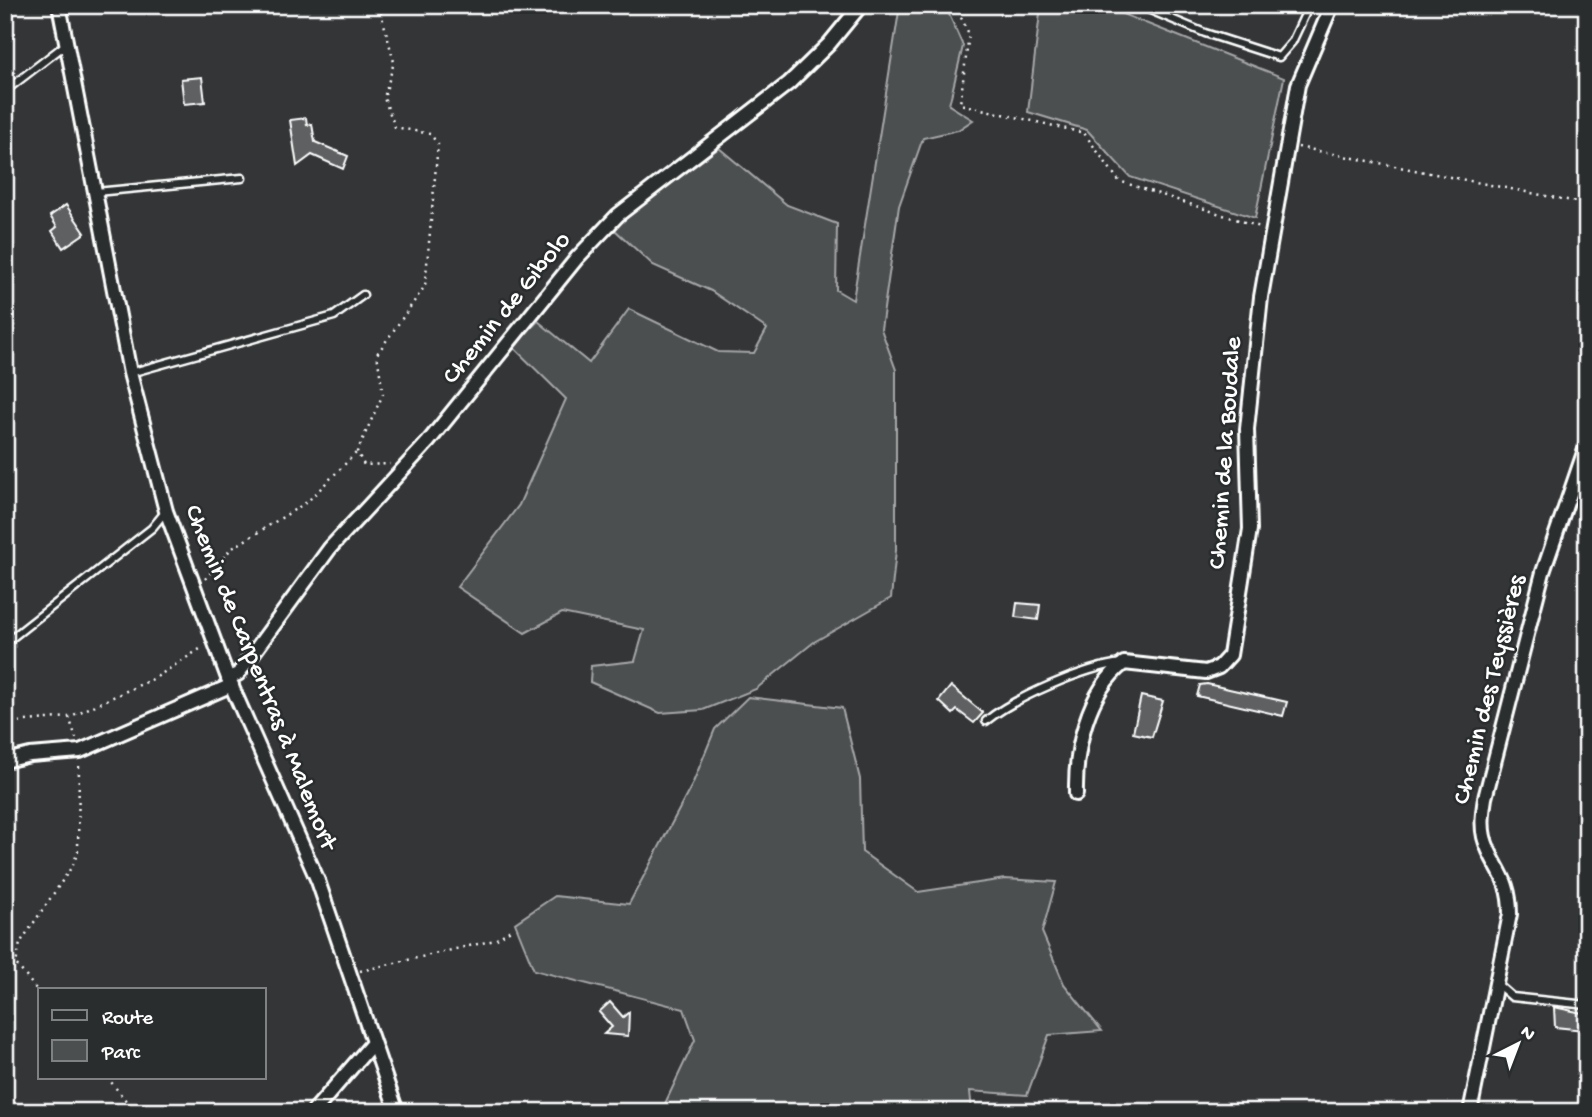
<svg xmlns="http://www.w3.org/2000/svg" width="1592" height="1117" viewBox="0 0 1592 1117" font-family="'Gochi Hand',sans-serif">
<style>
.green{fill:#4c4f50;stroke:#a6a7a8;stroke-width:2}
.building{fill:#5f6162;stroke:#fff;stroke-width:2}
.lines{fill:none;stroke-linecap:round;stroke-linejoin:round}
.lane-casing{stroke:#fff;stroke-width:11}
.street-casing{stroke:#fff;stroke-width:18}
.path{stroke:#fff;stroke-width:2.5;stroke-dasharray:2 5;stroke-linecap:butt}
.lane{stroke:#2a2d2e;stroke-width:6}
.street{stroke:#2a2d2e;stroke-width:12}
.labels{text-anchor:middle;dominant-baseline:central;stroke-width:5;stroke-linejoin:round;paint-order:stroke}
.street-label{font-size:26px;fill:#fff;stroke:#2a2d2e}
</style>
<rect width="100%" height="100%" fill="#333536"/>
<filter id="ink" filterUnits="userSpaceOnUse"><feTurbulence type="fractalNoise" baseFrequency=".0143" numOctaves="2"/><feDisplacementMap in="SourceGraphic" scale="14" xChannelSelector="R" yChannelSelector="G"/><feConvolveMatrix kernelMatrix="1 2 1 2 8 2 1 2 1" color-interpolation-filters="sRGB"/></filter>
<g filter="url(#ink)">
<g class="green">
<polygon points="900,5 945,5 963,46 949,105 973,120 958,130 923,138 899,206 881,329 896,370 896,550 891,598 814,642 756,689 703,710 660,713 590,682 591,666 635,661 644,630 562,613 525,633 457,587 519,505 566,399 513,347 538,321 589,363 629,309 718,352 754,353 767,329 711,291 653,265 615,230 623,219 719,148 787,205 837,224 836,290 853,300"/>
<polygon points="1041,5 1100,5 1284,78 1255,218 1130,177 1087,130 1028,112"/>
<polygon points="748,697 842,708 860,779 862,852 918,892 1005,879 1056,882 1042,932 1064,984 1102,1031 1049,1035 1027,1095 970,1091 972,1112 661,1112 695,1040 684,1009 534,970 515,923 555,896 629,904 692,785 715,729"/>
</g>
<g class="building">
<polygon points="202,77 205,102 184,104 181,79"/>
<polygon points="306,118 307,125 312,124 315,142 348,156 343,169 312,155 297,166 290,120"/>
<polygon points="66,205 85,233 63,248 52,231 57,227 50,216"/>
<polygon points="1017,603 1040,605 1038,620 1015,617"/>
<polygon points="1207,684 1287,702 1283,716 1197,696 1200,685"/>
<polygon points="951,686 983,713 974,723 957,710 953,714 939,701"/>
<polygon points="1141,696 1163,701 1152,737 1133,733"/>
<polygon points="610,1002 623,1017 629,1012 628,1036 604,1034 612,1027 599,1012"/>
<polygon points="1554,1007 1587,1014 1584,1030 1555,1027"/>
</g>
<g class="lines">
<defs>
<g id="lane">
<polyline points="1138,5 1205,33 1279,57 1292,42 1307,10"/>
<polyline points="5,91 65,45"/>
<polyline points="96,192 242,178"/>
<polyline points="130,373 334,316 363,295"/>
<polyline points="5,638 8,641 152,528 166,511"/>
<path d="M 986,721 C 1014,698 1085,667 1122,663"/>
<polyline points="1496,983 1512,997 1587,1005"/>
</g>
<g id="street">
<polyline points="59,5 130,373 166,511 228,678 318,881 397,1112"/>
<polyline points="228,678 238,674 330,548 428,442 577,258 618,215 789,83 829,44 861,5"/>
<polyline points="5,761 30,755 80,751 232,685"/>
<path d="M 1076,794 C 1075,749 1087,692 1124,663 L 1206,672 L 1219,667 L 1230,655 L 1250,529 L 1247,429 L 1261,297 L 1298,85 L 1332,5"/>
<polyline points="313,1112 372,1044"/>
<path d="M 1470,1112 L 1510,914 C 1510,874 1492,868 1484,837 C 1481,824 1483,811 1485,798 L 1543,572 L 1587,444"/>
</g>
</defs>
<use href="#lane" class="lane-casing"/>
<use href="#street" class="street-casing"/>
<g class="path">
<polyline points="379,5 394,62 384,98 395,127 430,134 438,144 425,286 377,354 383,394 357,452 364,465 390,464"/>
<polyline points="955,5 969,34 960,104 1084,133 1119,181 1260,227"/>
<polyline points="1298,147 1587,204"/>
<polyline points="205,579 231,549 307,502 357,452"/>
<polyline points="69,717 76,738"/>
<polyline points="5,723 69,717 155,678 203,647"/>
<polyline points="360,971 495,940 512,929"/>
<polyline points="40,994 16,964 20,943 73,865 78,851 79,765"/>
<polyline points="107,1077 135,1112"/>
</g>
<use href="#lane" class="lane"/>
<use href="#street" class="street"/>
</g>
</g>
<g class="labels">
<g class="street-label">
<text transform="translate(508 309) rotate(-51)">Chemin de Gibolo</text>
<text transform="translate(1227 453) rotate(-86)">Chemin de la Boudale</text>
<text transform="translate(259 678) rotate(68)">Chemin de Carpentras à Malemort</text>
<text transform="translate(1491 690) rotate(-76)">Chemin des Teyssières</text>
</g>
</g>
<rect width="1592" height="1117" fill="none" stroke="#2a2d2e" stroke-width="28"/>
<rect x="14" y="14" width="1564" height="1089" fill="none" stroke="#fff" stroke-width="2.5" filter="url(#ink)"/>
<rect x="38" y="988" width="228" height="91" fill="#2a2d2e" stroke="#7f8182" stroke-width="2"/>
<rect x="52" y="1010" width="35" height="10" fill="#2a2d2e" stroke="#7f8182" stroke-width="2"/>
<text x="102" y="1023" font-size="21" fill="#ffffff">Route</text>
<rect x="52" y="1040" width="35" height="21" fill="#4c4f50" stroke="#7f8182" stroke-width="2"/>
<text x="102" y="1058" font-size="21" fill="#ffffff">Parc</text>
<g transform="translate(1518 1044) rotate(42)" stroke="#2a2d2e" stroke-width="5" paint-order="stroke">
<path d="M0-5L12 26L0 18L-12 26Z" fill="#ffffff"/>
<text y="-10" font-size="19" font-weight="bold" text-anchor="middle" fill="#ffffff">N</text>
</g>
</svg>
